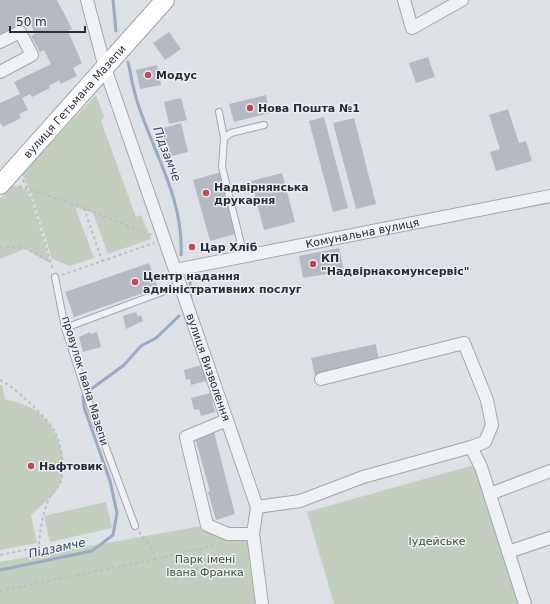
<svg xmlns="http://www.w3.org/2000/svg" width="550" height="604" viewBox="0 0 550 604" font-family="'DejaVu Sans',sans-serif">
<style>
.green{fill:#c2cfbf}
.lines{fill:none;stroke-linecap:round;stroke-linejoin:round}
.stream{stroke:#9aabc3;stroke-width:3}
.building{fill:#b5b9c2}
.lane-casing{stroke:#a3a7af;stroke-width:8}
.street-casing{stroke:#a3a7af;stroke-width:14}
.primary-casing{stroke:#9da3b0;stroke-width:20}
.path{stroke:#bbbec4;stroke-width:2;stroke-dasharray:3 3;stroke-linecap:butt}
.lane{stroke:#eff1f4;stroke-width:6}
.street{stroke:#eff1f4;stroke-width:12}
.primary{stroke:#fff;stroke-width:18}
.poi-dot{fill:#c24b53;stroke:#eceff3;stroke-width:1.5}
.labels{text-anchor:middle;dominant-baseline:central;stroke-width:3;stroke-linejoin:round;paint-order:stroke}
.poi-label{font-size:11px;font-weight:bold;fill:#282d3b;stroke:#eceff3;text-anchor:start}
.street-label{font-size:11px;fill:#282d3b;stroke:#eceff3}
.park-label{font-size:11px;fill:#3a5536;stroke:#eceff3}
.water-label{font-size:12px;font-style:italic;fill:#36496b;stroke:#eceff3}
</style>
<rect width="100%" height="100%" fill="#dde0e5"/>
<g class="green">
<polygon points="96,95 104,117 101,121 136,217 141,215 151,239 108,254 93,213 75,207 94,258 70,266 52,259 33,197 22,174"/>
<polygon points="12,185 26,189 31,199 50,263 25,249 0,259 0,199"/>
<path d="M 0,385 L 2,385 L 5,399 C 15,402 28,405 36,411 C 57,426 67,455 61,480 C 57,495 41,505 31,515 L 37,543 L 0,550 Z"/>
<polygon points="481,463 522,604 334,604 307,512"/>
<polygon points="106,502 112,528 50,542 44,516"/>
<polygon points="207,525 253,534 261,604 0,604 0,562"/>
</g>
<g class="lines">
<g class="stream">
<polyline points="113,0 116,31"/>
<path d="M 128,62 C 131,75 133,88 137,101 C 153,152 184,199 181,255"/>
<polyline points="190,282 191,301"/>
<polyline points="90,390 124,365 141,346 156,338 179,316"/>
<polyline points="0,570 92,551 113,535 117,513 110,481 84,407 83,396"/>
</g>
</g>
<g class="building">
<polygon points="0,0 57,0 72,29 68,31 82,63 73,68 77,76 61,84 59,80 49,86 50,88 32,97 30,94 22,98 28,110 19,114 21,118 3,127 0,123 0,103 20,94 14,82 51,64 44,50 40,52 31,36 35,34 30,21 0,35"/>
<polygon points="169,32 181,49 165,60 153,43"/>
<polygon points="428,57 435,77 416,83 409,63"/>
<polygon points="157,65 161,85 140,89 136,70"/>
<polygon points="266,95 270,113 234,122 229,104"/>
<polygon points="181,98 187,120 169,124 164,102"/>
<polygon points="508,109 519,143 526,141 532,161 496,171 490,152 500,149 489,115"/>
<polygon points="324,117 348,208 333,212 309,121"/>
<polygon points="354,118 376,204 356,209 333,123"/>
<polygon points="181,123 188,152 168,157 160,129"/>
<polygon points="221,172 238,233 210,241 193,180"/>
<polygon points="282,173 295,222 264,230 251,181"/>
<polygon points="339,248 344,271 303,278 299,256"/>
<polygon points="149,263 158,288 74,317 65,292"/>
<polygon points="136,312 138,317 141,315 143,321 126,329 123,316"/>
<polygon points="90,332 90,334 97,332 101,347 83,352 79,337"/>
<polygon points="376,344 379,361 315,375 311,358"/>
<polygon points="202,365 206,381 191,385 190,379 186,380 184,370"/>
<polygon points="210,393 215,412 201,416 199,409 194,410 191,398"/>
<polygon points="214,432 235,514 216,520 208,492 210,491 195,438"/>
</g>
<g class="lines">
<defs>
<g id="lane">
<polyline points="219,112 224,138"/>
<polyline points="244,256 222,167 224,138 231,133 264,125"/>
<polyline points="55,277 65,328 90,405 135,526"/>
<polyline points="65,328 181,285"/>
</g>
<g id="street">
<path id="s1" d="M 87,0 L 105,68 L 257,507 L 253,534 L 262,604"/>
<polyline points="404,0 412,28 462,0"/>
<polyline points="0,42 20,32 32,55 0,72"/>
<path id="s2" d="M 175,270 L 550,196"/>
<polyline points="227,420 186,437 207,525 228,534 253,534"/>
<polyline points="471,447 481,467 525,604"/>
<polyline points="490,494 550,471"/>
<polyline points="257,507 300,501 363,477 471,447 485,442 492,425 487,400 464,343 321,379"/>
<polyline points="508,552 550,538"/>
</g>
<g id="primary">
<path id="s3" d="M 0,185 L 165,0"/>
</g>
</defs>
<use href="#lane" class="lane-casing"/>
<use href="#street" class="street-casing"/>
<use href="#primary" class="primary-casing"/>
<g class="path">
<polyline points="23,180 32,198 53,270"/>
<polyline points="19,186 84,208 151,235"/>
<polyline points="84,208 102,261"/>
<polyline points="0,247 25,248 51,262"/>
<polyline points="62,275 154,243"/>
<path d="M 0,380 C 14,386 46,417 54,430 C 61,441 65,468 61,481 C 59,487 52,493 49,499 C 42,515 40,530 39,547 L 0,555"/>
<polyline points="139,532 151,547 156,559"/>
<polyline points="0,591 156,559 222,543"/>
</g>
<use href="#lane" class="lane"/>
<use href="#street" class="street"/>
<use href="#primary" class="primary"/>
</g>
<g class="poi-dot">
<circle cx="148" cy="75" r="4"/>
<circle cx="250" cy="108" r="4"/>
<circle cx="206" cy="193" r="4"/>
<circle cx="192" cy="247" r="4"/>
<circle cx="313" cy="264" r="4"/>
<circle cx="135" cy="282" r="4"/>
<circle cx="31" cy="466" r="4"/>
</g>
<g class="labels">
<g class="poi-label">
<text x="156" y="75">Модус</text>
<text x="258" y="108">Нова Пошта №1</text>
<text x="214" y="187">Надвірнянська<tspan x="214" dy="13">друкарня</tspan></text>
<text x="200" y="247">Цар Хліб</text>
<text x="321" y="258">КП<tspan x="321" dy="13">"Надвірнакомунсервіс"</tspan></text>
<text x="143" y="276">Центр надання<tspan x="143" dy="13">адміністративних послуг</tspan></text>
<text x="39" y="466">Нафтовик</text>
</g>
<g class="street-label">
<text stroke="none"><textPath href="#s3" startOffset="112">вулиця Гетьмана Мазепи</textPath></text>
<text stroke="none"><textPath href="#s2" startOffset="191">Комунальна вулиця</textPath></text>
<text stroke="none"><textPath href="#s1" startOffset="387">вулиця Визволення</textPath></text>
<text transform="translate(85 381) rotate(73)">провулок Івана Мазепи</text>
</g>
<g class="park-label">
<text x="437" y="541">Іудейське</text>
<text x="205" y="559">Парк імені<tspan x="205" dy="13">Івана Франка</tspan></text>
</g>
<g class="water-label">
<text transform="translate(167 154) rotate(69)">Підзамче</text>
<text transform="translate(57 548) rotate(-12)">Підзамче</text>
</g>
</g>
<path d="M10 26v6h75v-6" fill="none" stroke="#282d3b" stroke-width="2"/>
<text x="16" y="26" font-size="12" fill="#282d3b" stroke="#eceff3" stroke-width="3" paint-order="stroke">50 m</text>
</svg>
